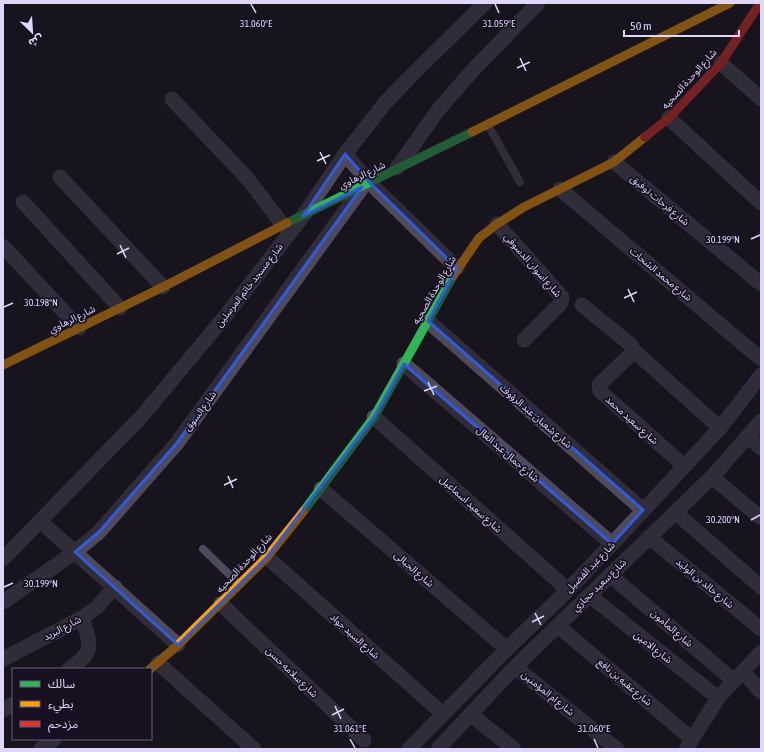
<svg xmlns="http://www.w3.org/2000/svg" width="764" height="752" viewBox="0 0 764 752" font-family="'Asap Condensed','Noto Sans Arabic',sans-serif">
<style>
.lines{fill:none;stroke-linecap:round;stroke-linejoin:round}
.lane{stroke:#4e4a5d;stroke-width:8}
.street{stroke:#4e4a5d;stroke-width:15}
.fast{stroke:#30b455;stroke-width:9}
.slow{stroke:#ff9f0a;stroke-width:9}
.jam{stroke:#e5322d;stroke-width:9}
.marked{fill:none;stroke:#305cdb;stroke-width:3;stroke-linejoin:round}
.ticks{fill:none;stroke:#dfd6fa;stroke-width:1.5}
.labels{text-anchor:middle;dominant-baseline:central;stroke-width:3.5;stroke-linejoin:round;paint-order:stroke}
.street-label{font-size:10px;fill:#dfd6fa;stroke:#161021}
.ticks-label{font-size:10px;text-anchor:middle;fill:#dfd6fa;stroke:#161021;stroke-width:3.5;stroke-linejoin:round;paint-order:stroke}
</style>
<rect width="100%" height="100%" fill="#17141d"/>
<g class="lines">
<g class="lane">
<polyline points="488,125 520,182"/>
<polyline points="203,549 239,584"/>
</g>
<g class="street">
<polyline points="721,63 761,99"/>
<polyline points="172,99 247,178 283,225"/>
<polyline points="669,118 761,203"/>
<polyline points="345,154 370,183 457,268"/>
<polyline points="614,162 761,284"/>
<polyline points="397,168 439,109 473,70 538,3"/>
<polyline points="60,177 163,287"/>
<polyline points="560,189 761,359"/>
<polyline points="23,202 120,308"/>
<polyline points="497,224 562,297 561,303 524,340"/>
<polyline points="3,246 79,328"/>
<polyline points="582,305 631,345 632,349 631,354 599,385 600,391 684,466"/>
<polyline points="428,321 643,510"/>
<polyline points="632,349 720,428"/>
<polyline points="404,364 612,544"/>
<polyline points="374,417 568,590"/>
<polyline points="748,436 761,448"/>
<polyline points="712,477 761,518"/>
<polyline points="321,489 507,649"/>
<polyline points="675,512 761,587"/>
<polyline points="40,521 178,645"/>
<polyline points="649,537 761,629"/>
<polyline points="267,557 443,714"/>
<polyline points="3,559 142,416 227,314 303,216 345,154 385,103 408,79 485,3"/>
<polyline points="610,575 734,681"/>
<polyline points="589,595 718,698"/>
<polyline points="3,602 75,552 99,532 177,443 361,189"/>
<polyline points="221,604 364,740"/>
<polyline points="558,626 692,739"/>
<polyline points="3,659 82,618 97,607 115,587"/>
<polyline points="158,663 254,749"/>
<polyline points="515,667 617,749"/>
<path d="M 69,669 C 95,652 91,645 82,618"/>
<polyline points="743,671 761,692"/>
<polyline points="3,710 13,704"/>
<polyline points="471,715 514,749"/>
<polyline points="41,749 54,739"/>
<polyline points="409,749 507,649 568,590 612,544 720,428 761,375"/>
<polyline points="438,749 515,667 712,477 761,421"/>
<polyline points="686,749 718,698 761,652"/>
</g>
<g class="fast">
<polyline points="287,223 472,132"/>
<polyline points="303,512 374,417 453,276"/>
</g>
<g class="slow">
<polyline points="472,132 730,3"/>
<polyline points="453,276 479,238 497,224 524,207 614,162 645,137"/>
<polyline points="3,365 163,287 287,223"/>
<polyline points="150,669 178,645 267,557 303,512"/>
</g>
<polyline class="jam" points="645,137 669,118 721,63 760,3"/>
</g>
<path d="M0 0H764V752H0ZM 345,154 L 370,183 L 457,268 L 428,321 L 643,510 L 612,544 L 404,364 L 374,417 L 267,557 L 178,645 L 75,552 L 99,532 L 177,443 L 362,187 L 303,216 Z" fill="#17141d" fill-opacity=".55" fill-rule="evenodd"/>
<path class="marked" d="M 345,154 L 370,183 L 457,268 L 428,321 L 643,510 L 612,544 L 404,364 L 374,417 L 267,557 L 178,645 L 75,552 L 99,532 L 177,443 L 362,187 L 303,216 Z"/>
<path class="ticks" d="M 251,4 L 256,13M 495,4 L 499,13M 520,58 L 526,71M 517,68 L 530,62M 320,152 L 326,164M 317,161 L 330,155M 751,239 L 760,235M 120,245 L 126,258M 117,254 L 129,248M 628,289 L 634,302M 624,298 L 637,292M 4,307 L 13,303M 428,382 L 434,395M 424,391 L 437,386M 228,476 L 233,488M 224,485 L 237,479M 751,520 L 760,515M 4,587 L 13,583M 535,613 L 541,625M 532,622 L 544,616M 335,706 L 341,719M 332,715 L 344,709M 350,739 L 355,748M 594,739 L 598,748"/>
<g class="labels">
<g class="street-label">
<text transform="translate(689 79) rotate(-48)">شارع الوحدة الصحيه</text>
<text transform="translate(362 175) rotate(-26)">شارع الرهاوي</text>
<text transform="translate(660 200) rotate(40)">شارع فرحات توفيق</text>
<text transform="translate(533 265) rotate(49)">شارع اسوان الدسوقي</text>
<text transform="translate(661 274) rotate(40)">شارع محمد الشحات</text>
<text transform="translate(249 285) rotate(-52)">شارع مسجد خاتم المرسلين</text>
<text transform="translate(434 290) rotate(-60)">شارع الوحدة الصحيه</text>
<text transform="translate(72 319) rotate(-26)">شارع الرهاوي</text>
<text transform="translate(200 411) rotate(-54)">شارع السوق</text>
<text transform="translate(536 416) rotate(41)">شارع شعبان عبد الرؤوف</text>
<text transform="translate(632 420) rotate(42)">شارع سعيد محمد</text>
<text transform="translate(508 454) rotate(41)">شارع جمال عبد العال</text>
<text transform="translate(471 504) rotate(42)">شارع سعيد اسماعيل</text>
<text transform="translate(244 563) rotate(-47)">شارع الوحدة الصحيه</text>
<text transform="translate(590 567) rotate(-46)">شارع عبد الفضيل</text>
<text transform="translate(414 569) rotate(41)">شارع الجبالى</text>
<text transform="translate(705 583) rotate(40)">شارع خالد بن الوليد</text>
<text transform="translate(599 585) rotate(-44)">شارع سعيد حجازي</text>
<text transform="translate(62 628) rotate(-28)">شارع البريد</text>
<text transform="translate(672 628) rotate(41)">شارع المأمون</text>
<text transform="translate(355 636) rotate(42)">شارع السيد جواد</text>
<text transform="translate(653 647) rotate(38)">شارع الامين</text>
<text transform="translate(292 672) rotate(44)">شارع سلامه حسن</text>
<text transform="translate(625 682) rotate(40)">شارع عقبه بن نافع</text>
<text transform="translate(548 693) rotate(39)">شارع ام المؤمنين</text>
</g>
</g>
<g class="ticks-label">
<text x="256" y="27">31.060°E</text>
<text x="499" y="27">31.059°E</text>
<text x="723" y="243">30.199°N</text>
<text x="41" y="306">30.198°N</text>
<text x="723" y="523">30.200°N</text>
<text x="41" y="587">30.199°N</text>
<text x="350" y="732">31.061°E</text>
<text x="594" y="732">31.060°E</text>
</g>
<rect width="764" height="752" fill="none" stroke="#dfd6fa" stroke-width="8"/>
<rect x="12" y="668" width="140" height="72" fill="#161021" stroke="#665f78"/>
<rect x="20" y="681" width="20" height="6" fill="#30b455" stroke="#665f78"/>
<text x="48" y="688" font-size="12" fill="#dfd6fa">سالك</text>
<rect x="20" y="701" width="20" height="6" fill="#ff9f0a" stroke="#665f78"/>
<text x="48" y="708" font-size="12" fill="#dfd6fa">بطيء</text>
<rect x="20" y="721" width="20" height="6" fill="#e5322d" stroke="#665f78"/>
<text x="48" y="728" font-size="12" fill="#dfd6fa">مزدحم</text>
<g transform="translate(32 32) rotate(155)" stroke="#161021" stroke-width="3" paint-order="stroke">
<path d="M0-3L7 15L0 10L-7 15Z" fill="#dfd6fa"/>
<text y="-6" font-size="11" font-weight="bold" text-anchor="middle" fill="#dfd6fa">ش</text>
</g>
<path d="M624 30v6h115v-6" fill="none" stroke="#dfd6fa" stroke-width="2"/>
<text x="630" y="30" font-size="12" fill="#dfd6fa" stroke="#161021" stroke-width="3" paint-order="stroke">50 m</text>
</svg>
